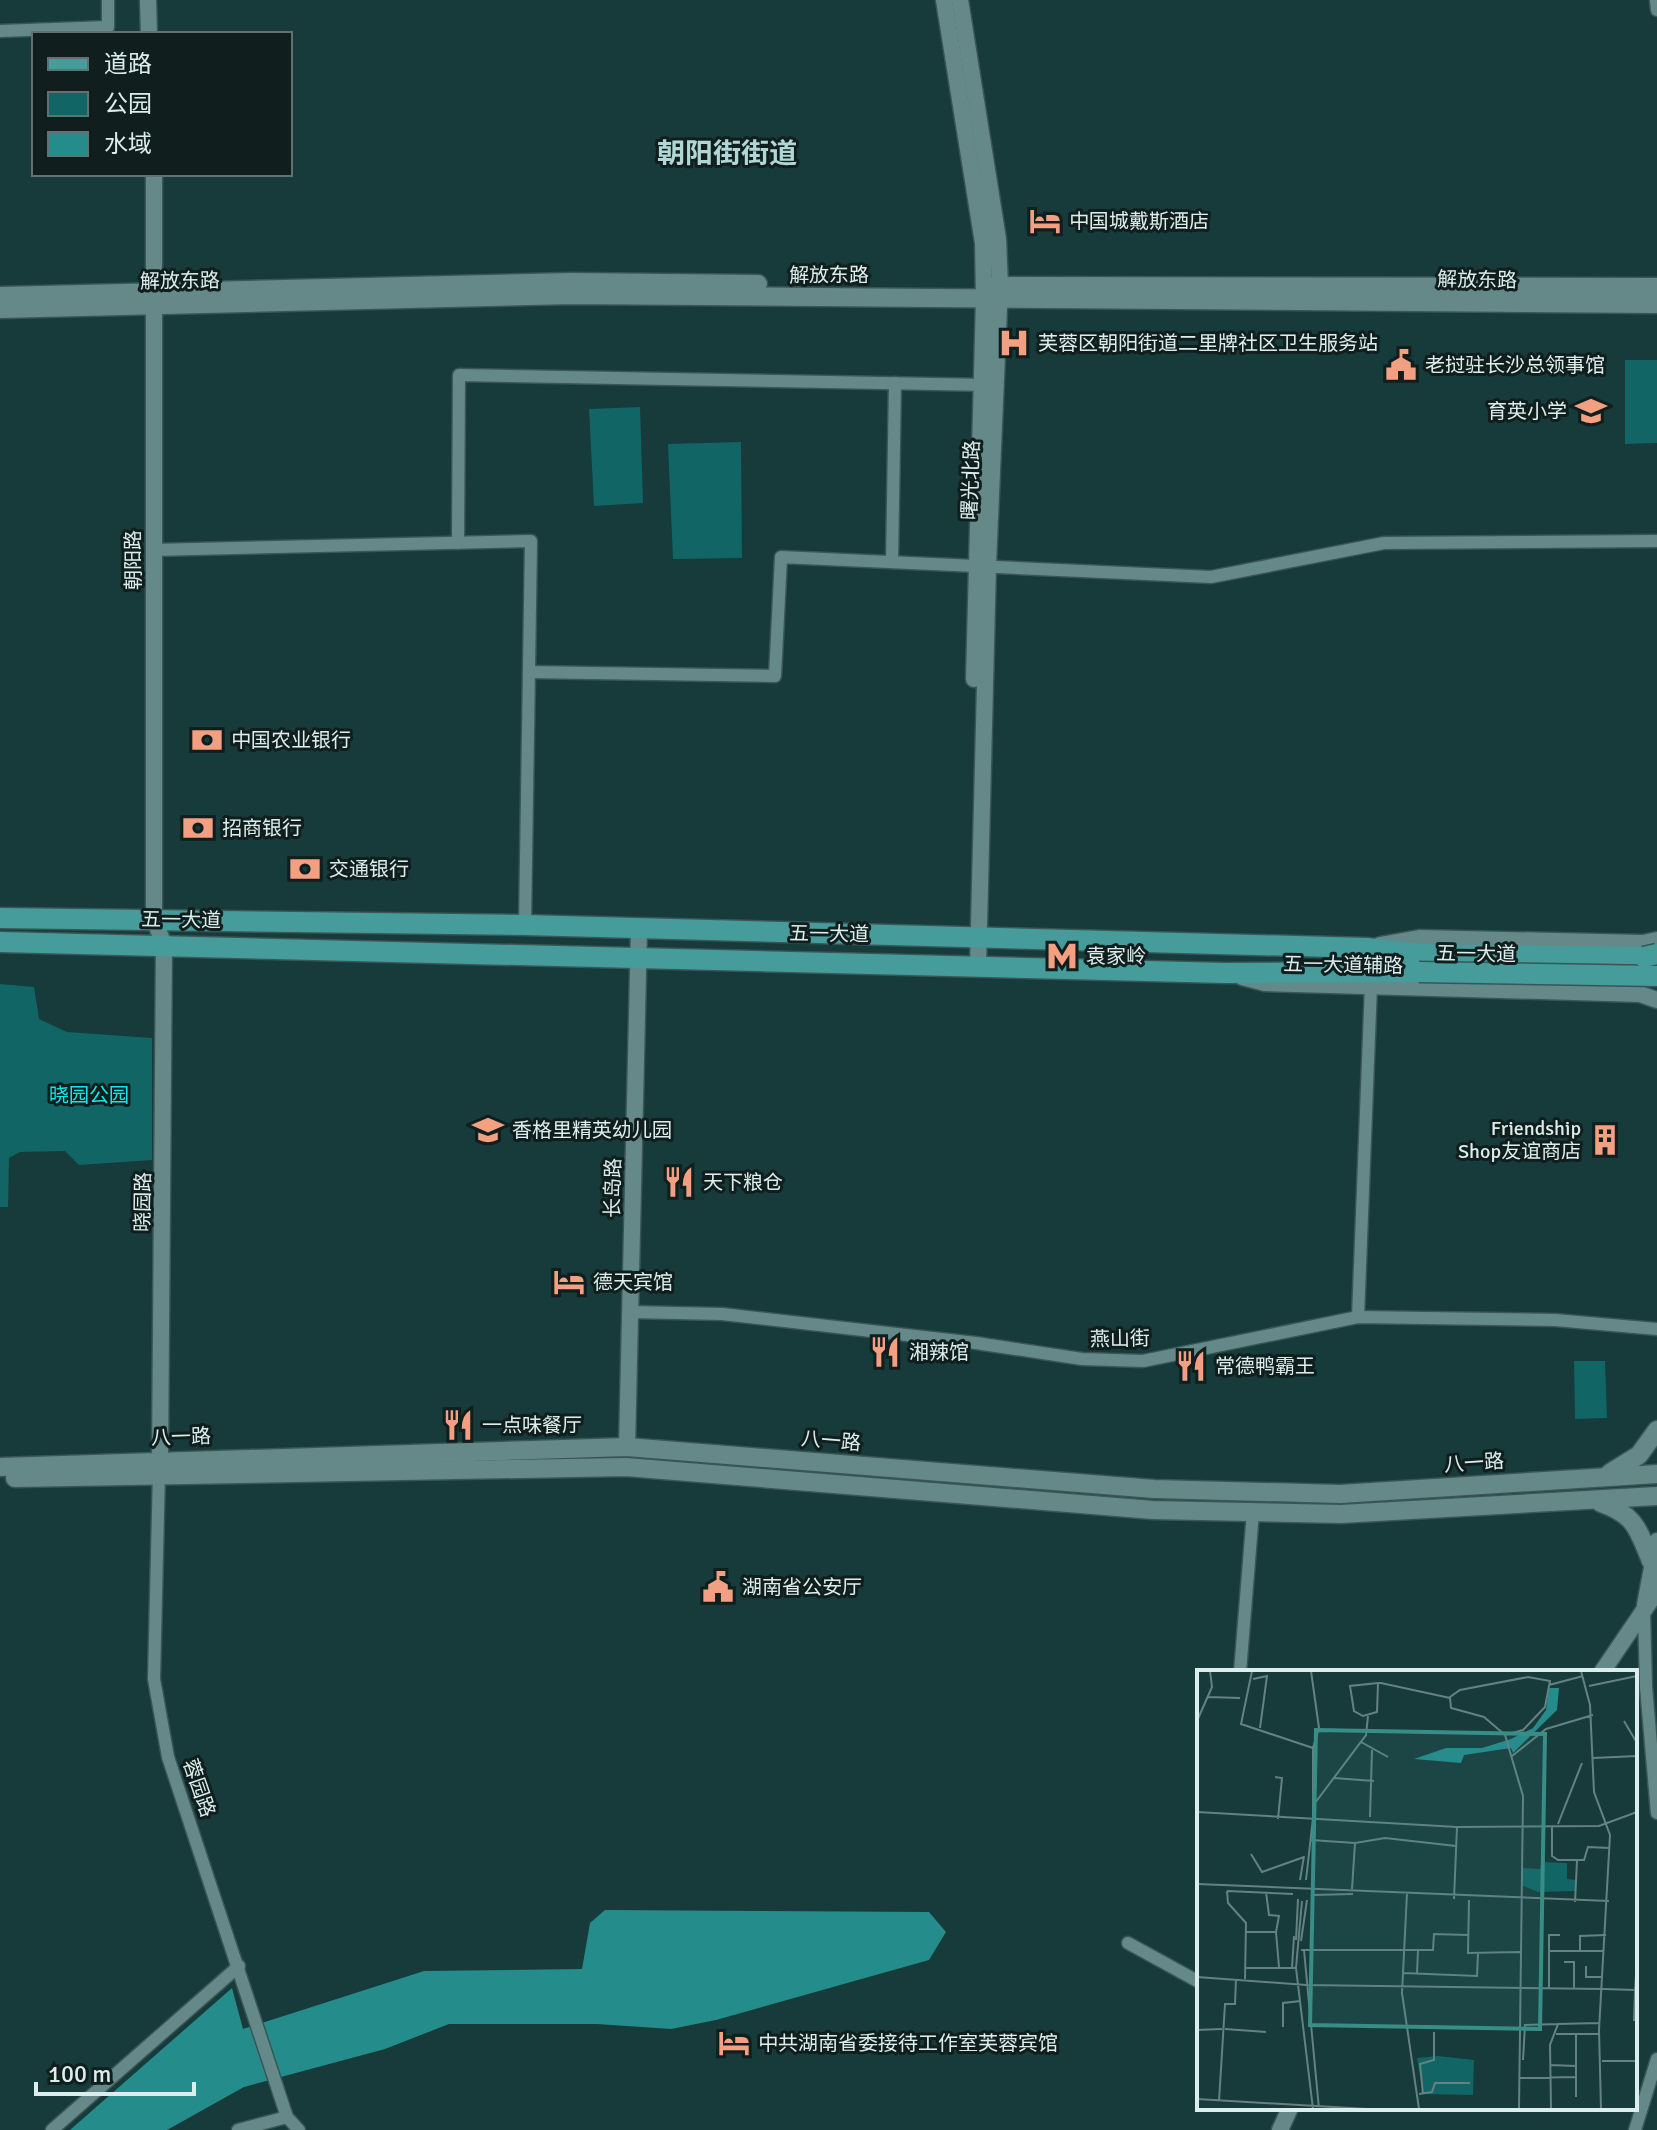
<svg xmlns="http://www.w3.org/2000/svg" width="1657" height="2130" viewBox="0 0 1657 2130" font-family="Signika,'Noto Sans SC',sans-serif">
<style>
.green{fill:#116565}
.water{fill:#258c8c}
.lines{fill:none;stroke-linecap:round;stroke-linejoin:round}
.minor-casing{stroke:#395656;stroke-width:15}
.tertiary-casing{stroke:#395656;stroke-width:19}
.secondary-casing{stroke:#395656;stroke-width:21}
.primary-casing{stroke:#395656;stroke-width:23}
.minor{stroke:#658988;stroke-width:12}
.tertiary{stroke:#658988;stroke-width:16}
.secondary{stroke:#658988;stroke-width:18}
.primary{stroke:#459c9b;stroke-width:20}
.primary-bridge-casing{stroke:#395656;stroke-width:23;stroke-linecap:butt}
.primary-bridge{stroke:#459c9b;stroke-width:20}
.labels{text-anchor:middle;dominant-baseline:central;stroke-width:6;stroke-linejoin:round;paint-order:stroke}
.poi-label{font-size:20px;fill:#dbeeed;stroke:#101e1e;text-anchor:start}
.street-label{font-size:20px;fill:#dbeeed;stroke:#101e1e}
.park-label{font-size:20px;fill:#12e8e8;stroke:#101e1e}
.district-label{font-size:28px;font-weight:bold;fill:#b0d6d5;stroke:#101e1e}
.inset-road{fill:none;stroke:#658282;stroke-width:2}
.view{fill:#388e87;fill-opacity:0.15;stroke:#388e87;stroke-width:4}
.inset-edge{fill:none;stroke:#dbeeed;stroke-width:4}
</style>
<rect width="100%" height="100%" fill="#173a3a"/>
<g class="green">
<polygon points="1625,360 1657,360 1657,443 1625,444"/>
<polygon points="640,407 643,503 594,506 589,409"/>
<polygon points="741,442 742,558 673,559 668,444"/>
<polygon points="0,984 34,987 39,1019 67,1032 152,1038 152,1160 79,1165 65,1151 20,1152 9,1158 8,1207 0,1207"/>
<polygon points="1574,1361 1605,1361 1607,1418 1575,1419"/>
</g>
<polygon class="water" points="605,1910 929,1912 946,1932 929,1960 716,2020 671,2029 597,2024 449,2024 385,2049 244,2087 167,2130 70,2130 232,1988 243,2029 424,1971 582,1969 590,1923"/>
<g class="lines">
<defs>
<g id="minor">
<polyline points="1656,0 1657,10"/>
<polyline points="0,31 108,27 108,0"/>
<polyline points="458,543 459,375 987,385"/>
<polyline points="153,550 531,541 525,925"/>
<polyline points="892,562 895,383"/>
<polyline points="529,672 775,676 781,557 1211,577 1384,543 1657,541"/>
<polyline points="630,1312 722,1314 976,1343 1082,1359 1143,1361 1358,1317 1555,1320 1657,1329"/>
<polyline points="1358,1317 1371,985"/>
<polyline points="159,1471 154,1679 168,1757 287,2117 299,2130"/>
<polyline points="1644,1611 1646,1687 1657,1813"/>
<polyline points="1240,1672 1253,1512"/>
<polyline points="1128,1943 1199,1982"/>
<polyline points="52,2130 239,1966"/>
<polyline points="238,2130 287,2117"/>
<polyline points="1635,2130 1657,2059"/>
</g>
<g id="tertiary">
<polyline points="148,0 149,34"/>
<polyline points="944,0 983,243 984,298 974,679"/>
<polyline points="960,0 998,239 1000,285 988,565 978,965"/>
<polyline points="154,174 154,919 164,945 160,1459"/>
<polyline points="1380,945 1419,938 1643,943 1657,940"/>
<polyline points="1242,977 1265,983 1640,994 1657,1000"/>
<polyline points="627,1447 639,929"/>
<polyline points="1645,1605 1657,1541"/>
<polyline points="1602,1672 1657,1591"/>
<polyline points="1280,2130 1290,2108"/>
</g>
<g id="secondary">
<polyline points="992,286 1657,287"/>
<polyline points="0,296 571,282 758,284"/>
<polyline points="0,309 571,295 1657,304"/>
<polyline points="0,1467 627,1447 1154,1489 1340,1494 1657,1474"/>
<polyline points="1610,1473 1639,1455 1657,1430"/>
<polyline points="15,1478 626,1467 1153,1510 1341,1514 1657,1496"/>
<path d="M 1601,1503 C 1636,1515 1638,1530 1651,1561"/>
</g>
<g id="primary">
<polyline points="0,918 525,925 1367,948 1419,954 1644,957"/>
<polyline points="0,942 1225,973 1419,972"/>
</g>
</defs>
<use href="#minor" class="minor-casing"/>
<use href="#tertiary" class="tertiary-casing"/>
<use href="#secondary" class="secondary-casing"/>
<use href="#primary" class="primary-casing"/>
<use href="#minor" class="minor"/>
<use href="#tertiary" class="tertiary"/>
<use href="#secondary" class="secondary"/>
<use href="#primary" class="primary"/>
<defs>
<g id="primary-bridge">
<polyline points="1644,957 1657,954"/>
<polyline points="1419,972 1657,976"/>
</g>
</defs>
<use href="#primary-bridge" class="primary-bridge-casing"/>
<use href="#primary-bridge" class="primary-bridge"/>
</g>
<defs>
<symbol id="hotel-bare" viewBox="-9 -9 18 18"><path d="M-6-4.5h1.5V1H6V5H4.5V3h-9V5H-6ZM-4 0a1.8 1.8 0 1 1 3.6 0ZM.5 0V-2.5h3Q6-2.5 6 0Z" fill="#f3a082" stroke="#101e1e" stroke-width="2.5" paint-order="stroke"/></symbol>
<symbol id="hospital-bare" viewBox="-9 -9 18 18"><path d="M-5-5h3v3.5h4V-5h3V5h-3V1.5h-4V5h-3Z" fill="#f3a082" stroke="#101e1e" stroke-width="2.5" paint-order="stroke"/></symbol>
<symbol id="civic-bare" viewBox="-9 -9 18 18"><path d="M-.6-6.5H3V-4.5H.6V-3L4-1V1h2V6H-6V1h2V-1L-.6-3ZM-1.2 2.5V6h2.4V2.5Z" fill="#f3a082" stroke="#101e1e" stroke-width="2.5" paint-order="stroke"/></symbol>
<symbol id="school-bare" viewBox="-9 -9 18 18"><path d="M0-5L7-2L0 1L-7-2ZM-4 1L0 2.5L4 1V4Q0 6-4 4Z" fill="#f3a082" stroke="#101e1e" stroke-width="2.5" paint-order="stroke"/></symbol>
<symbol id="bank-bare" viewBox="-9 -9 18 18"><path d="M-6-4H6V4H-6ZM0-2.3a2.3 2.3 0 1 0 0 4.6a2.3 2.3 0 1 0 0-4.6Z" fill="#f3a082" stroke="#101e1e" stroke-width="2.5" paint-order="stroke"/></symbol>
<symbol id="metro-bare" viewBox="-9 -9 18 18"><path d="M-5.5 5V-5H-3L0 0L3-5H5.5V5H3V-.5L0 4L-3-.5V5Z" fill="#f3a082" stroke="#101e1e" stroke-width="2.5" paint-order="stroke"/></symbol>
<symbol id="building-bare" viewBox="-9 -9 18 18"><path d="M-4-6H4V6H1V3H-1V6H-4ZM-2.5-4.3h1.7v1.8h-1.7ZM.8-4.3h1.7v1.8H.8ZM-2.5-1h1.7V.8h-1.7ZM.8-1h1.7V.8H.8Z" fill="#f3a082" stroke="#101e1e" stroke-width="2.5" paint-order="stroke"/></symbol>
<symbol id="restaurant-bare" viewBox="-9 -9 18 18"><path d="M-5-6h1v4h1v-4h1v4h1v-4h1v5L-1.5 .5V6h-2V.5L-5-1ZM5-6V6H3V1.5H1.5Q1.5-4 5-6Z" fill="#f3a082" stroke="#101e1e" stroke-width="2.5" paint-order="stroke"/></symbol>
</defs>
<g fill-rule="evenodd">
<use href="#hotel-bare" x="1023" y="199" width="44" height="44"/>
<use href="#hospital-bare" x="992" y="321" width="44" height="44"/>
<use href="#civic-bare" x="1379" y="343" width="44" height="44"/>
<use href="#school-bare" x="1569" y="389" width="44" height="44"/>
<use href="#bank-bare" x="185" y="718" width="44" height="44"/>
<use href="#bank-bare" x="176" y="806" width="44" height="44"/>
<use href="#bank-bare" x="283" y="847" width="44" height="44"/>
<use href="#metro-bare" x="1040" y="934" width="44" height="44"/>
<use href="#school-bare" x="466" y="1108" width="44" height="44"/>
<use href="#building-bare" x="1583" y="1118" width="44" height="44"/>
<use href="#restaurant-bare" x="657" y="1160" width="44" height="44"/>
<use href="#hotel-bare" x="547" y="1260" width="44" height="44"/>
<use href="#restaurant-bare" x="863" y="1330" width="44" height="44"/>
<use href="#restaurant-bare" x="1169" y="1344" width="44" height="44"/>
<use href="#restaurant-bare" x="436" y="1403" width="44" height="44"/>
<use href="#civic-bare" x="696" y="1565" width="44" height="44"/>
<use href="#hotel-bare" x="712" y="2021" width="44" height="44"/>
</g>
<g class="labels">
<g class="poi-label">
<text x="1069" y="221">中国城戴斯酒店</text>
<text x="1038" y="343">芙蓉区朝阳街道二里牌社区卫生服务站</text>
<text x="1425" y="365">老挝驻长沙总领事馆</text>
<text x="1567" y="411" text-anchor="end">育英小学</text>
<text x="231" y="740">中国农业银行</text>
<text x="222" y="828">招商银行</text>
<text x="329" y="869">交通银行</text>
<text x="1086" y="956">袁家岭</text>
<text x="1581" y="1128" text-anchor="end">Friendship<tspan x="1581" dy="23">Shop友谊商店</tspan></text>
<text x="512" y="1130">香格里精英幼儿园</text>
<text x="703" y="1182">天下粮仓</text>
<text x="593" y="1282">德天宾馆</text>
<text x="909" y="1352">湘辣馆</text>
<text x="1215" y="1366">常德鸭霸王</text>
<text x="482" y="1425">一点味餐厅</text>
<text x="742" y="1587">湖南省公安厅</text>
<text x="758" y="2043">中共湖南省委接待工作室芙蓉宾馆</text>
</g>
<g class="street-label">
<text x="829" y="275">解放东路</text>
<text transform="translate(1477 280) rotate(1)">解放东路</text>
<text transform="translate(180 281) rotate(-1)">解放东路</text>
<text transform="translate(971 480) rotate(-88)">曙光北路</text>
<text transform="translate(133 560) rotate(-90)">朝阳路</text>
<text transform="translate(181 920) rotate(1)">五一大道</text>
<text transform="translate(829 934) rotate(1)">五一大道</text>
<text transform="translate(1476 954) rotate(1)">五一大道</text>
<text transform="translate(1343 965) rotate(1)">五一大道辅路</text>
<text transform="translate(613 1188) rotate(-89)">长岛路</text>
<text transform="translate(143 1202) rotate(-89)">晓园路</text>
<text transform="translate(1120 1339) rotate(-1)">燕山街</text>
<text transform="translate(181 1437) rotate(-2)">八一路</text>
<text transform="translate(831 1441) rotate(5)">八一路</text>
<text transform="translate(1474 1463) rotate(-4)">八一路</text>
<text transform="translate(199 1788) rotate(71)">蓉园路</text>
</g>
<g class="park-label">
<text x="89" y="1095">晓园公园</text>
</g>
<g class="district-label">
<text x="727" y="154">朝阳街街道</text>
</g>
</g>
<g transform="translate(1197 1670)">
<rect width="440" height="440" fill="#173a3a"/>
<path d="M 345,192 L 370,193 L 370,209 L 379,210 L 379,221 L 341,222 L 324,215 L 325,198 L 343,199 ZM 241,386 L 277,390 L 276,425 L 226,424 L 220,388 Z" fill="#116565"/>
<path d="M 352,18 L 362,18 L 360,40 L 316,83 L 314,78 L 267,85 L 264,93 L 217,89 L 249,78 L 285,78 L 314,69 L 336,58 L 349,40 Z" fill="#258c8c"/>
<path class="inset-road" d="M 55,1 L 44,54 L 116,78M 114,1 L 122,58 L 116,78 L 116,148M 384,1 L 393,35 L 397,122 L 413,165 L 402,360 L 404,439M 331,7 L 353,11 L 348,37 L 326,60 L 308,65 L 287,47 L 254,38 L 253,27 L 263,20 ZM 56,9 L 70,6 L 63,58M 181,13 L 180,42 L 166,46 L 157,41 L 153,16 L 181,13 L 184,13 L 253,28M 352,15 L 386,6M 392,16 L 440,6M 11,27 L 43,28M 0,51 L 15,17 L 13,1M 427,51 L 440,73M 308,65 L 326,126 L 322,439M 164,72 L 191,87M 315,86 L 349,59 L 396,45M 396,88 L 440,86M 78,107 L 85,108 L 81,149M 137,108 L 177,111M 118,133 L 169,65 L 171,46M 0,142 L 260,157 L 402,156 L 440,142M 173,147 L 175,80M 361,154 L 385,93M 355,156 L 355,186 L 361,190 L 387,190 L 391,177 L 413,178M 114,170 L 158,173 L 188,168 L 259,176M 54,184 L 65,202 L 107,187M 103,210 L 107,186M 109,210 L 116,148M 0,214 L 412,231M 155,219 L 158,173M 30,221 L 31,233 L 49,253 L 48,309M 30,221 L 96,224M 69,222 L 72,245 L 82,246 L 79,262M 210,223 L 205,323 L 222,439M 116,225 L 156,224M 257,229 L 260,157M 272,230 L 271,283 L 323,282M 105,231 L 99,298 L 116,439M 378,232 L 380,191M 49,262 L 79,262 L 82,297M 99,270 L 101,229M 104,271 L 110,230M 104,280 L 236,280 L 237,264 L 271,265M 107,280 L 122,439M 383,280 L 383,266 L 409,265M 352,281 L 406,281M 367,292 L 377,292 L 377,318M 389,296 L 389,307 L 404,307M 48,298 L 99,298M 95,298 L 97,266M 206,303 L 280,306 L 281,283M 220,304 L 221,279M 0,307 L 109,315 L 406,319M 352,318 L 352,265 L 363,265M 406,319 L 438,320 L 437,351M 438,320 L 440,288M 361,354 L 402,353M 86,357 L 86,333 L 104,331M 28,359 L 69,362M 0,360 L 25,359M 359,364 L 402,364M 379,364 L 379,427M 326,390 L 328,355 L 361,354 L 353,375 L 354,439M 405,391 L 440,391M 353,395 L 379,396M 322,408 L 379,407M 222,424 L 235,422 L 238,413 L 273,413M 226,424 L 223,394 L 237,390 L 237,362M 0,429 L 170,439M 22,431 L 28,334 L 38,334 L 39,309"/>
<path class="view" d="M 119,60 L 348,64 L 343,359 L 113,355 Z"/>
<rect width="440" height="440" class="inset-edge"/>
</g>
<rect x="32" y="32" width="260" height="144" fill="#101e1e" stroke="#617171" stroke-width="2"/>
<rect x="48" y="58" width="40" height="12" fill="#459c9b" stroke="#617171" stroke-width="2"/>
<text x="104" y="72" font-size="24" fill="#dbeeed">道路</text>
<rect x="48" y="92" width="40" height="24" fill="#116565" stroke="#617171" stroke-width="2"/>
<text x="104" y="112" font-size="24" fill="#dbeeed">公园</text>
<rect x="48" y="132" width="40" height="24" fill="#258c8c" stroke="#617171" stroke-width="2"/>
<text x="104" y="152" font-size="24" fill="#dbeeed">水域</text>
<path d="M36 2082v12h158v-12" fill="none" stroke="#dbeeed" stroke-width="4"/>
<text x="48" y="2082" font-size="24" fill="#dbeeed" stroke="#101e1e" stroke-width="6" paint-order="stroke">100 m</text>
</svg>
